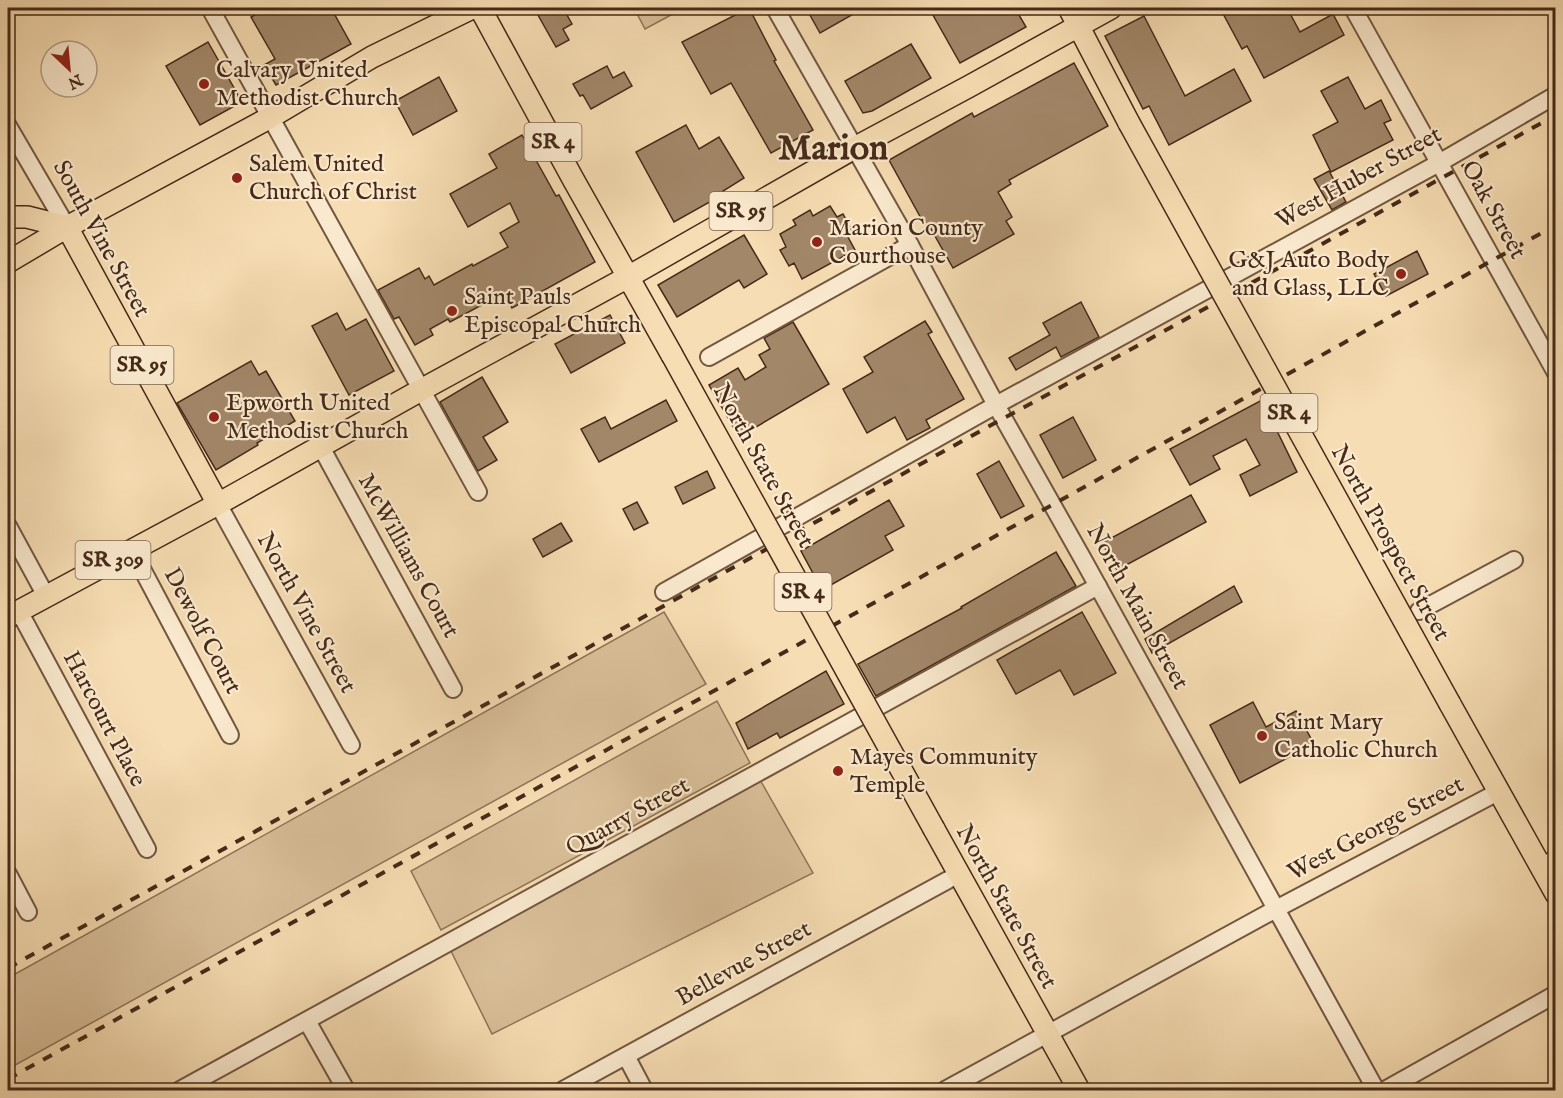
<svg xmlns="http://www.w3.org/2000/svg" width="1563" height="1098" viewBox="0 0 1563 1098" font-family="'IM FELL English',serif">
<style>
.green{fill:#d9bf99;stroke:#8f7459;stroke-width:1.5}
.building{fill:#a28769;stroke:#452a19;stroke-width:1.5}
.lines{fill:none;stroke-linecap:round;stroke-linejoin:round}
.minor-casing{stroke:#725740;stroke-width:20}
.major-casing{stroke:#452a19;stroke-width:24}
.minor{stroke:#fae9ce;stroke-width:16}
.major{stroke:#f7ddb3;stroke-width:21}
.rail{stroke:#452a19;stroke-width:4;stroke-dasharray:10 10;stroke-linecap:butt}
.major-bridge-casing{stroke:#452a19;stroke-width:24;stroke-linecap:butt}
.major-bridge{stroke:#f7ddb3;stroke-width:21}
.poi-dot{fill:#8f2418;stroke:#fae9ce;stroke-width:2}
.labels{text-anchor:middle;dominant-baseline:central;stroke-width:4.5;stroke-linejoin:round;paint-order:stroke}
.shield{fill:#fae9ce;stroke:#7b634f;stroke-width:1.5}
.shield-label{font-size:22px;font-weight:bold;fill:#452a19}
.poi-label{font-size:24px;fill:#452a19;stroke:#fae9ce;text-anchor:start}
.street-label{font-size:24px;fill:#452a19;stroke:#fae9ce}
.town-label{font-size:36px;font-weight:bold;fill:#452a19;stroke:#fae9ce}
</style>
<rect width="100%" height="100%" fill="#f7ddb3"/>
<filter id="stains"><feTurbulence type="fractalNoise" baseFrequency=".00333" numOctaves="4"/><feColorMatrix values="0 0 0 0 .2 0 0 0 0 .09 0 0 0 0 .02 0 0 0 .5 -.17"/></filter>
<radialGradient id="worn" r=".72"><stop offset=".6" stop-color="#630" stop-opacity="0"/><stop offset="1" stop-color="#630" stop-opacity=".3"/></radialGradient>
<g class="green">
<polygon points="634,8 684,8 645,29"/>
<polygon points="664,612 706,684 8,1069 8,978"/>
<polygon points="717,701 750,763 441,930 411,871"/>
<polygon points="759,778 813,873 492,1034 447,943"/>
</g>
<g class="building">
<polygon points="269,8 331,8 351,44 276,85 264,65 275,59 251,17"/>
<polygon points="534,8 563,8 572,24 563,29 569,40 556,47"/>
<polygon points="749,8 776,60 774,61 813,130 771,153 731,83 711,94 682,42"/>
<polygon points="806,8 864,8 820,33"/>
<polygon points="929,8 1015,8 1026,27 960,63"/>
<polygon points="1220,8 1287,8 1300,32 1333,14 1344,35 1264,78 1247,46 1242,49"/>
<polygon points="1144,16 1185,96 1234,69 1251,101 1169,145 1149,106 1143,109 1105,36"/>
<polygon points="208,42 242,102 200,125 166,66"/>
<polygon points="911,44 931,78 872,111 863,113 845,81"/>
<polygon points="1074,63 1108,126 1009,180 1011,184 998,192 1012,217 1006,221 1014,234 953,268 931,229 928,231 889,160 972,113 974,117"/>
<polygon points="607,66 613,78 624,72 632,86 591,109 583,95 580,96 573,84"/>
<polygon points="439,77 457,111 413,135 395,101"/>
<polygon points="1348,77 1365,109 1381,100 1391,120 1384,123 1393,140 1331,172 1313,135 1338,122 1321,91"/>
<polygon points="686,125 699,149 719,137 744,178 723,191 724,194 674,222 636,152"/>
<polygon points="522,135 556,196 559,195 595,262 512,308 504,293 450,322 448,319 430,329 433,335 415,345 399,317 394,319 378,290 419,268 425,279 429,276 434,285 472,264 473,266 508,247 500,233 519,222 510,203 468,227 450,194 497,168 489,154"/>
<polygon points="1329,171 1346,202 1332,210 1314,179"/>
<polygon points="830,206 837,217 843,214 854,234 848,237 855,250 802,279 794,263 789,266 780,250 786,247 780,234 796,225 793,220 810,210 813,216"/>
<polygon points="744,235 767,274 744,288 739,280 677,317 658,285"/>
<polygon points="1417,251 1428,274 1386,296 1374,274"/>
<polygon points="1081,302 1099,337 1061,357 1056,347 1016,370 1009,358 1050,335 1043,323"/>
<polygon points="337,313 346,330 366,319 394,371 349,395 312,326"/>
<polygon points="610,315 625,343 571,373 555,344"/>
<polygon points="925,321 932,332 928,334 964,399 926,420 930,428 907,440 895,417 867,433 843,389 873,372 864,357"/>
<polygon points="793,322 829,384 739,437 709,385 738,368 745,380 766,367 759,355 770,349 764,338"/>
<polygon points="251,361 259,375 266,371 295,421 257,443 258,445 216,470 177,403"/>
<polygon points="482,377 508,422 483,437 497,460 478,471 440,402"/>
<polygon points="666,400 677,421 599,462 581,429 605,417 611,429"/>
<polygon points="1262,400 1297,472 1250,496 1240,475 1260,465 1246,439 1213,456 1220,469 1190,485 1170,449"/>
<polygon points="1073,417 1096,460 1063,478 1040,435"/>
<polygon points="999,461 1024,506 1001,518 977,474"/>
<polygon points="707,471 715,488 683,504 675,487"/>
<polygon points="1191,495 1206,522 1117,570 1102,543"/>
<polygon points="889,500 904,526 885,536 893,550 822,590 801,551"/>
<polygon points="637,502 648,523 634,530 623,509"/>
<polygon points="561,523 572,541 543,557 533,539"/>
<polygon points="1056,552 1076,586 876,696 858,664 962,608 961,607"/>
<polygon points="1234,586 1242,602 1152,653 1145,639"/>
<polygon points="1082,612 1116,673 1074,695 1060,670 1016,694 997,660"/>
<polygon points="826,671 844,704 780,738 777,733 748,749 736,723"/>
<polygon points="1253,702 1266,727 1296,711 1314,744 1240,783 1210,725"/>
</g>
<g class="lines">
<defs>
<g id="minor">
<polyline points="210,8 478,492"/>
<polyline points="775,8 910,245 996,405 1084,561 1376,1090"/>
<polyline points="1353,8 1556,373"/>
<polyline points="8,126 67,227"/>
<polyline points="709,357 910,245"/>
<polyline points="321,447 453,689"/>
<polyline points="218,504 351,745"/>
<polyline points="8,526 46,596"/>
<polyline points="132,550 230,735"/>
<polyline points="664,592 996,405 1439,163 1556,95"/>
<polyline points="19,611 147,849"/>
<polyline points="1419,611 1514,560"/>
<polyline points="1540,866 1556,859"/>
<polyline points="8,874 28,912"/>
<polyline points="307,1021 346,1090"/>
<polyline points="626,1056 644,1090"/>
<polyline points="180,1090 1098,586"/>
<polyline points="563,1090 948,880"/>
<polyline points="945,1090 1276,909 1498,792"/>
<polyline points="1385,1090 1556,994"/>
</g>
<g id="major">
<polyline points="480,8 573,179 672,355"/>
<polyline points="1069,8 1129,123"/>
<polyline points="8,217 27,217 67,227"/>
<polyline points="67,227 218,504"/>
<polyline points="8,262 67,227 271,117 372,57 472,8"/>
<polyline points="8,617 218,504 421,390 628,277 856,147 968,87 1111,8"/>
<polyline points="1450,704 1556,894"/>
<polyline points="934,829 1079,1090"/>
</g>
</defs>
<use href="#minor" class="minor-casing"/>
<use href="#major" class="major-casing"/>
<use href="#minor" class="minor"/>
<use href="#major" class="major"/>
<g class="rail">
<polyline points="8,968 1004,418 1137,346 1556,115"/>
<polyline points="8,1079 1052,505 1556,225"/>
</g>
<defs>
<g id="major-bridge">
<polyline points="1129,123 1450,704"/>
<polyline points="672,355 934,829"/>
</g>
</defs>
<use href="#major-bridge" class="major-bridge-casing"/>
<use href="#major-bridge" class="major-bridge"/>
</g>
<g class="poi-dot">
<circle cx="204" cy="84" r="6"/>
<circle cx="237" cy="178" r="6"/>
<circle cx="817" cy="242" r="6"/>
<circle cx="1401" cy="274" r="6"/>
<circle cx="452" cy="311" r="6"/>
<circle cx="214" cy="417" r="6"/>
<circle cx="1262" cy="736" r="6"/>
<circle cx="838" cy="771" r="6"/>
</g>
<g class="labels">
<g class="shield">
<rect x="524.5" y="123" width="57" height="38" rx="4.5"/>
<rect x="709.5" y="192" width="63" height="38" rx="4.5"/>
<rect x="110.5" y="346" width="63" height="38" rx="4.5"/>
<rect x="1260.5" y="394" width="57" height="38" rx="4.5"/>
<rect x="75.5" y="541" width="75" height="38" rx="4.5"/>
<rect x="774.5" y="573" width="57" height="38" rx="4.5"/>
</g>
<g class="shield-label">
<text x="553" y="142">SR 4</text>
<text x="741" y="211">SR 95</text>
<text x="142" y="365">SR 95</text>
<text x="1289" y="413">SR 4</text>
<text x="113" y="560">SR 309</text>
<text x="803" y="592">SR 4</text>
</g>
<g class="poi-label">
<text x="216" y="70">Calvary United<tspan x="216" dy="28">Methodist Church</tspan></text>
<text x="249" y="164">Salem United<tspan x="249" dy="28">Church of Christ</tspan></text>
<text x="829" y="228">Marion County<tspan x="829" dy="28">Courthouse</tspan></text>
<text x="1389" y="260" text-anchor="end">G&amp;J Auto Body<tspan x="1389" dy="28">and Glass, LLC</tspan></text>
<text x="464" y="297">Saint Pauls<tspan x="464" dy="28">Episcopal Church</tspan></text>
<text x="226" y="403">Epworth United<tspan x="226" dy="28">Methodist Church</tspan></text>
<text x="1274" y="722">Saint Mary<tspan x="1274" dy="28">Catholic Church</tspan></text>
<text x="850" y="757">Mayes Community<tspan x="850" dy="28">Temple</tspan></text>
</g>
<g class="street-label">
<text transform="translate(1359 178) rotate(-29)">West Huber Street</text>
<text transform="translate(1493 210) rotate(61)">Oak Street</text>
<text transform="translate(101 239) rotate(61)">South Vine Street</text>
<text transform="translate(763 466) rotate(61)">North State Street</text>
<text transform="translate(1390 543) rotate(61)">North Prospect Street</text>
<text transform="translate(408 556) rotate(61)">McWilliams Court</text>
<text transform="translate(1137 607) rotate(61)">North Main Street</text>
<text transform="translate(306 613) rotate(61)">North Vine Street</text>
<text transform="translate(202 631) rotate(62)">Dewolf Court</text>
<text transform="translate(104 719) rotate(62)">Harcourt Place</text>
<text transform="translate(628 817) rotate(-29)">Quarry Street</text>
<text transform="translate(1376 829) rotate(-28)">West George Street</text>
<text transform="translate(1006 907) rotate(61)">North State Street</text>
<text transform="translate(744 964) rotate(-29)">Bellevue Street</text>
</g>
<g class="town-label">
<text x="833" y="149">Marion</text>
</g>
</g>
<rect width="1563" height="1098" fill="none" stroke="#f7ddb3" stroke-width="30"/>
<rect x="9" y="9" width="1545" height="1080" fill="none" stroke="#452a19" stroke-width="3"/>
<rect x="15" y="15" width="1533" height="1068" fill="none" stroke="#452a19" stroke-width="1.5"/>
<g transform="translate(69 69) rotate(154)"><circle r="28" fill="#fae9ce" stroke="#b29d86" stroke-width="1.5"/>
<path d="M0-4.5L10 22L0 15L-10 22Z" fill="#8f2418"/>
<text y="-9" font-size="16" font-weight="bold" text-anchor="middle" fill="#452a19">N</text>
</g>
<rect width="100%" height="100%" filter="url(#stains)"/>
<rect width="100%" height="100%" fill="url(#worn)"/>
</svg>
